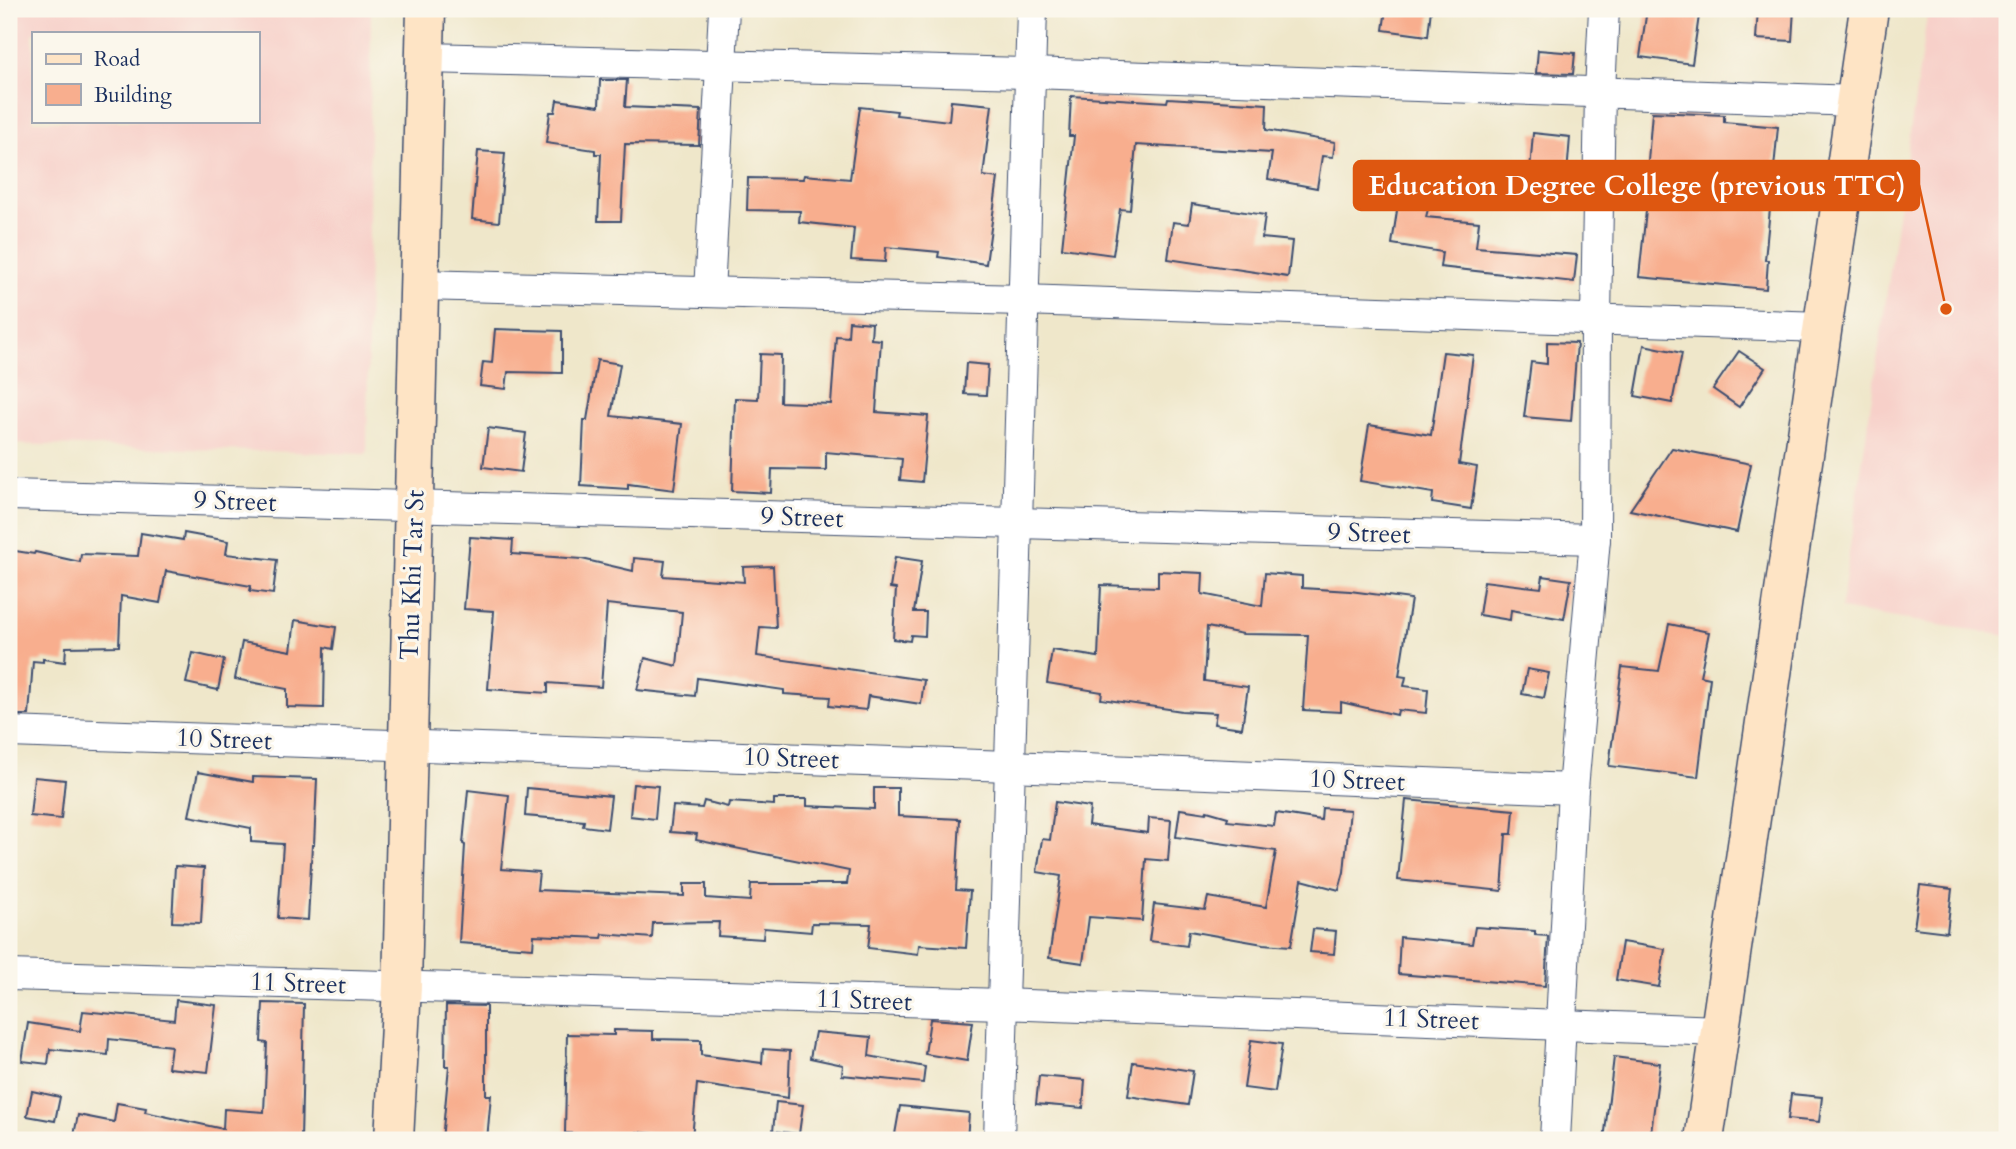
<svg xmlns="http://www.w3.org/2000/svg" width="2016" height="1149" viewBox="0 0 2016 1149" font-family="Cardo,serif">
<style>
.built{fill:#f7d0c9;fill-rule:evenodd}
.building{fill:#f8ae8e}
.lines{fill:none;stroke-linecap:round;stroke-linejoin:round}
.street-casing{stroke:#3b4b6e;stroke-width:32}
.secondary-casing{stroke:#3b4b6e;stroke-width:41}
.street{stroke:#fff;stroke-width:30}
.secondary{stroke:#fee4c5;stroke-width:38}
.labels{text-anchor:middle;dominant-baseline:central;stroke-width:6;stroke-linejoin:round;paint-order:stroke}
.street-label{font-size:26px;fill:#1b2f5e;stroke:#fbf7ec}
.leader{fill:none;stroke:#de5710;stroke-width:2.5}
.callout-dot{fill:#de5710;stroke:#fbf7ec;stroke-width:2.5}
.callout{fill:#de5710;stroke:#de5710;stroke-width:2.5}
.callout-label{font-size:28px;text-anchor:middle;font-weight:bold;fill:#fff}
</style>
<rect width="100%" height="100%" fill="#fbf7ec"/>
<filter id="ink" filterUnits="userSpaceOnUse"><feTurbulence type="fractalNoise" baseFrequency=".0143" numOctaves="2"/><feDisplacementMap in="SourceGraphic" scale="14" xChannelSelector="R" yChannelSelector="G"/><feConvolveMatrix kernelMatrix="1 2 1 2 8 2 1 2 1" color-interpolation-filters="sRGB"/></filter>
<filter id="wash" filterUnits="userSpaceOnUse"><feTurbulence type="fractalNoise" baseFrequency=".00686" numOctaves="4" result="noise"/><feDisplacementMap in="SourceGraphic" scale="28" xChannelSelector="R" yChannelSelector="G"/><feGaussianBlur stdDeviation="1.57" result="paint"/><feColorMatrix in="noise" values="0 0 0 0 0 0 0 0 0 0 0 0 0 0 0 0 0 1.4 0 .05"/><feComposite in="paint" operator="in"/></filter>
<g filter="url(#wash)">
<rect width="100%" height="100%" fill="#efe7ca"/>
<g class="built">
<path d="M 9,9 L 371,9 L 367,454 L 9,444 ZM 33,33 L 257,33 L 257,121 L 33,121 Z"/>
<polygon points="1928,9 2007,9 2007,636 1841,609"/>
</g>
<g id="blocks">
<g class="building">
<polygon points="1386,9 1431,9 1428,36 1383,30"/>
<polygon points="1647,9 1700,9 1692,64 1640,57"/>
<polygon points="1758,9 1794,9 1792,41 1756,39"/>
<polygon points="1538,50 1575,53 1573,74 1536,73"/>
<polygon points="600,80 627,80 625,107 701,110 699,145 625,144 621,221 598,221 601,154 595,154 595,150 546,143 550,112 555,112 557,100 599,106"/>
<polygon points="1071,96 1167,102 1168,98 1267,104 1266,130 1335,142 1333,157 1322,156 1317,188 1268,179 1272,153 1136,145 1130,210 1120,209 1113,255 1062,248 1074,136 1069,136"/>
<polygon points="951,101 992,105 983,176 998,178 986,264 938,257 939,252 886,247 885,262 851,260 854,228 799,222 800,211 747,210 748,178 803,179 804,175 850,179 860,107 897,111 896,115 949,121"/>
<polygon points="1652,112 1724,115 1724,122 1778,127 1765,260 1768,260 1766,289 1639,277 1650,173 1647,173"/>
<polygon points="1533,133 1570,137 1566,187 1529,183"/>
<polygon points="478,151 505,153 499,222 472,219"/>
<polygon points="1192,204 1265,215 1262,238 1292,241 1288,277 1168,259 1173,222 1189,224"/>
<polygon points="1398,204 1428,209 1426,217 1479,222 1476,247 1577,255 1574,282 1440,267 1442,252 1392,244"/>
<polygon points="849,321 872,323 871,339 881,340 876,412 928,416 922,482 900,480 902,459 826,452 826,470 772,469 771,493 732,491 735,398 758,399 760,354 781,355 780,402 831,404 836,336 848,337"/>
<polygon points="495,329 562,331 562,373 508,372 506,389 480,386 483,362 492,363"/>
<polygon points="1547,342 1577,343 1571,421 1524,417 1531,362 1547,364"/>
<polygon points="1644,345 1682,353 1672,403 1635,396"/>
<polygon points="1739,351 1765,368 1739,407 1713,389"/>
<polygon points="1443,352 1473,355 1459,464 1477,467 1471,509 1432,503 1433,493 1360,481 1369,425 1431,435"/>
<polygon points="597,360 620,364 611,416 682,424 674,490 628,484 628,489 581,486 584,420 587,420"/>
<polygon points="966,363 988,365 986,395 964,394"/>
<polygon points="488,428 526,433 521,472 483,467"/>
<polygon points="1672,448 1751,464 1737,532 1630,510"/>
<polygon points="141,533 183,540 184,533 228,541 226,554 277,560 273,594 250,591 251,586 166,571 160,603 121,596 119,646 66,647 65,662 43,659 43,662 33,661 29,715 9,715 9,550 34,554 35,552 80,562 81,554 138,556"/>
<polygon points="470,537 513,540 512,554 582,559 633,571 634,558 665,561 663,576 744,582 743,567 773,566 776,628 760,627 757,656 924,680 921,704 868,696 866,710 829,706 830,697 784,694 784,690 697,678 695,696 637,690 645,658 677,666 682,612 607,604 601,687 548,683 548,693 488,689 494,611 464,609"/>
<polygon points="895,557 922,561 914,612 926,612 925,636 911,635 910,641 893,639 896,589 890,588"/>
<polygon points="1158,571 1203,573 1202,594 1262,606 1265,573 1302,576 1302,588 1350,591 1411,599 1399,676 1406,677 1404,686 1428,689 1426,713 1398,710 1397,715 1341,702 1341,712 1303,710 1308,635 1243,634 1207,627 1204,681 1248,687 1242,728 1214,724 1216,713 1182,711 1101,699 1102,692 1047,683 1052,650 1098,657 1101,585 1158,587"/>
<polygon points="1543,576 1571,580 1564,619 1511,610 1510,620 1479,615 1484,581 1541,588"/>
<polygon points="295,620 336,627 333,649 325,647 324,708 287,707 287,689 235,679 242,642 291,651"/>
<polygon points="1669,624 1709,632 1700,676 1710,678 1698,777 1609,766 1622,667 1659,671"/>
<polygon points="193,653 224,660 218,690 186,683"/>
<polygon points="1527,669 1549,673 1544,698 1522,694"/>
<polygon points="198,772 253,782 253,777 317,779 314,845 312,845 308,920 278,918 283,844 251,842 251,828 189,816"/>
<polygon points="34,777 65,780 61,819 30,816"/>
<polygon points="633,784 658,786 655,819 630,816"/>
<polygon points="527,788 611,796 607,829 583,826 584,821 525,816"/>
<polygon points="874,788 898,788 898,816 960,819 956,890 970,891 966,948 919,945 918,954 868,948 871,924 812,923 811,932 764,928 763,939 718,936 719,922 653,923 652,938 603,934 602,938 534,935 533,948 459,943 465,845 463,844 468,790 509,795 501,869 539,872 537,890 684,896 684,884 706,884 706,898 750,901 751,884 847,884 849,871 696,840 697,834 670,832 673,806 702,808 704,801 728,807 729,802 774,805 774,799 807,799 807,806 874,809"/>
<polygon points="1406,800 1514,810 1512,834 1506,834 1502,891 1398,880"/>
<polygon points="1055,802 1090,807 1088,825 1148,833 1149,818 1171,820 1168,861 1146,859 1142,921 1089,917 1083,963 1049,958 1061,876 1037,872 1042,839 1050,840"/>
<polygon points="1322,808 1350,810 1344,872 1339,890 1302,880 1291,946 1263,944 1189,931 1187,946 1149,941 1154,904 1205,910 1208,897 1266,907 1276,851 1176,837 1180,809 1206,813 1207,811 1228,817 1227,821 1274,826 1276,813 1321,820"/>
<polygon points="175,866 204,868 201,923 172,922"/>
<polygon points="1920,885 1952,889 1947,932 1914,928"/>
<polygon points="1475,927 1535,931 1535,935 1548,936 1545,986 1398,974 1400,937 1472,944"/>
<polygon points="1313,929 1336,931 1334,954 1310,952"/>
<polygon points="1622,942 1665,949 1659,987 1616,980"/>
<polygon points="176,1000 216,1005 208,1072 168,1068 171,1046 109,1039 108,1055 50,1049 48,1064 22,1061 28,1023 80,1031 83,1011 174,1020"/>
<polygon points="263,1003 304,1004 301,1140 73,1140 78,1115 114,1122 117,1103 146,1108 145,1112 223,1129 224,1109 264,1112 267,1043 261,1042"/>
<polygon points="446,1005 486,1006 486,1095 491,1095 487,1140 442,1140 449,1066 445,1066"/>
<polygon points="930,1019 973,1022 967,1061 925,1054"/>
<polygon points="614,1030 653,1031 653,1039 701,1040 701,1055 762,1063 763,1049 790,1051 788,1098 697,1084 692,1138 637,1132 637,1138 565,1133 567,1034 614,1035"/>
<polygon points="815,1032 871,1037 869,1056 925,1067 923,1083 842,1075 843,1065 810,1058"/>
<polygon points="1251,1040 1282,1044 1275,1092 1244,1088"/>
<polygon points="1614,1057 1660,1063 1650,1140 1604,1140"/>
<polygon points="1133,1062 1193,1071 1188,1105 1128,1096"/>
<polygon points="1039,1076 1085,1080 1083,1108 1036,1104"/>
<polygon points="32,1091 60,1097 55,1121 27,1116"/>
<polygon points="1791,1094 1822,1097 1819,1122 1788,1119"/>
<polygon points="776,1102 803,1105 799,1134 773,1131"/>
<polygon points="900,1106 969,1113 967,1140 894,1140"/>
</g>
</g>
</g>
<g filter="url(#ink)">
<use href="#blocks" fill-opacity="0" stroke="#3b4b6e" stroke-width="2"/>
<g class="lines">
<defs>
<g id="street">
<polyline points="425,58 1030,73 1856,101"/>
<polyline points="419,285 1023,300 1823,327"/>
<polyline points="709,292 724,9"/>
<polyline points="9,495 1595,539"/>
<polyline points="9,732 1010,766 1573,789"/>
<polyline points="9,975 1003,1004 1720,1031"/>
<polyline points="999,1140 1032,9"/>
<polyline points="1555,1140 1573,789 1595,539 1596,318 1600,91 1604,9"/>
</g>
<g id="secondary">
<polyline points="394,1140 402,986 426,9"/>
<polyline points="1704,1140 1869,9"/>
</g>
</defs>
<use href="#street" class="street-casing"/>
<use href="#secondary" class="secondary-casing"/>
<use href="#street" class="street"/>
<use href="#secondary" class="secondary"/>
</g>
</g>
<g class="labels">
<g class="street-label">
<text transform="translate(235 501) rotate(2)">9 Street</text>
<text transform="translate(802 517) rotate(2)">9 Street</text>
<text transform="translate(1369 533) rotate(2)">9 Street</text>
<text transform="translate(412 575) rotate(-88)">Thu Khi Tar St</text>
<text transform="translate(224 739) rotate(2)">10 Street</text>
<text transform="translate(791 758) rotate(2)">10 Street</text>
<text transform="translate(1357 780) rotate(2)">10 Street</text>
<text transform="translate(298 983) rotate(2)">11 Street</text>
<text transform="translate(864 1000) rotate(2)">11 Street</text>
<text transform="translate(1431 1019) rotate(2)">11 Street</text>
</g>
</g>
<path class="leader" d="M1946 309L1919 185"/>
<circle class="callout-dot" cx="1946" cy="309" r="7"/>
<rect class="callout" x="1354" y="161" width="565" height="49" rx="7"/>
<g class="callout-label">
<text x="1637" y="195">Education Degree College (previous TTC)</text>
</g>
<rect width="2016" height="1149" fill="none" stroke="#fbf7ec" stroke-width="35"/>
<rect x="32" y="32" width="228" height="91" fill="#fbf7ec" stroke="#a1a7b3" stroke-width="2"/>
<rect x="46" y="54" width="35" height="10" fill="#fee4c5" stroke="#a1a7b3" stroke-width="2"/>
<text x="94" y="66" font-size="21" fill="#1b2f5e">Road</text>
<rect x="46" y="84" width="35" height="21" fill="#f8ae8e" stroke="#a1a7b3" stroke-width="2"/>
<text x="94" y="102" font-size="21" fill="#1b2f5e">Building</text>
</svg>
